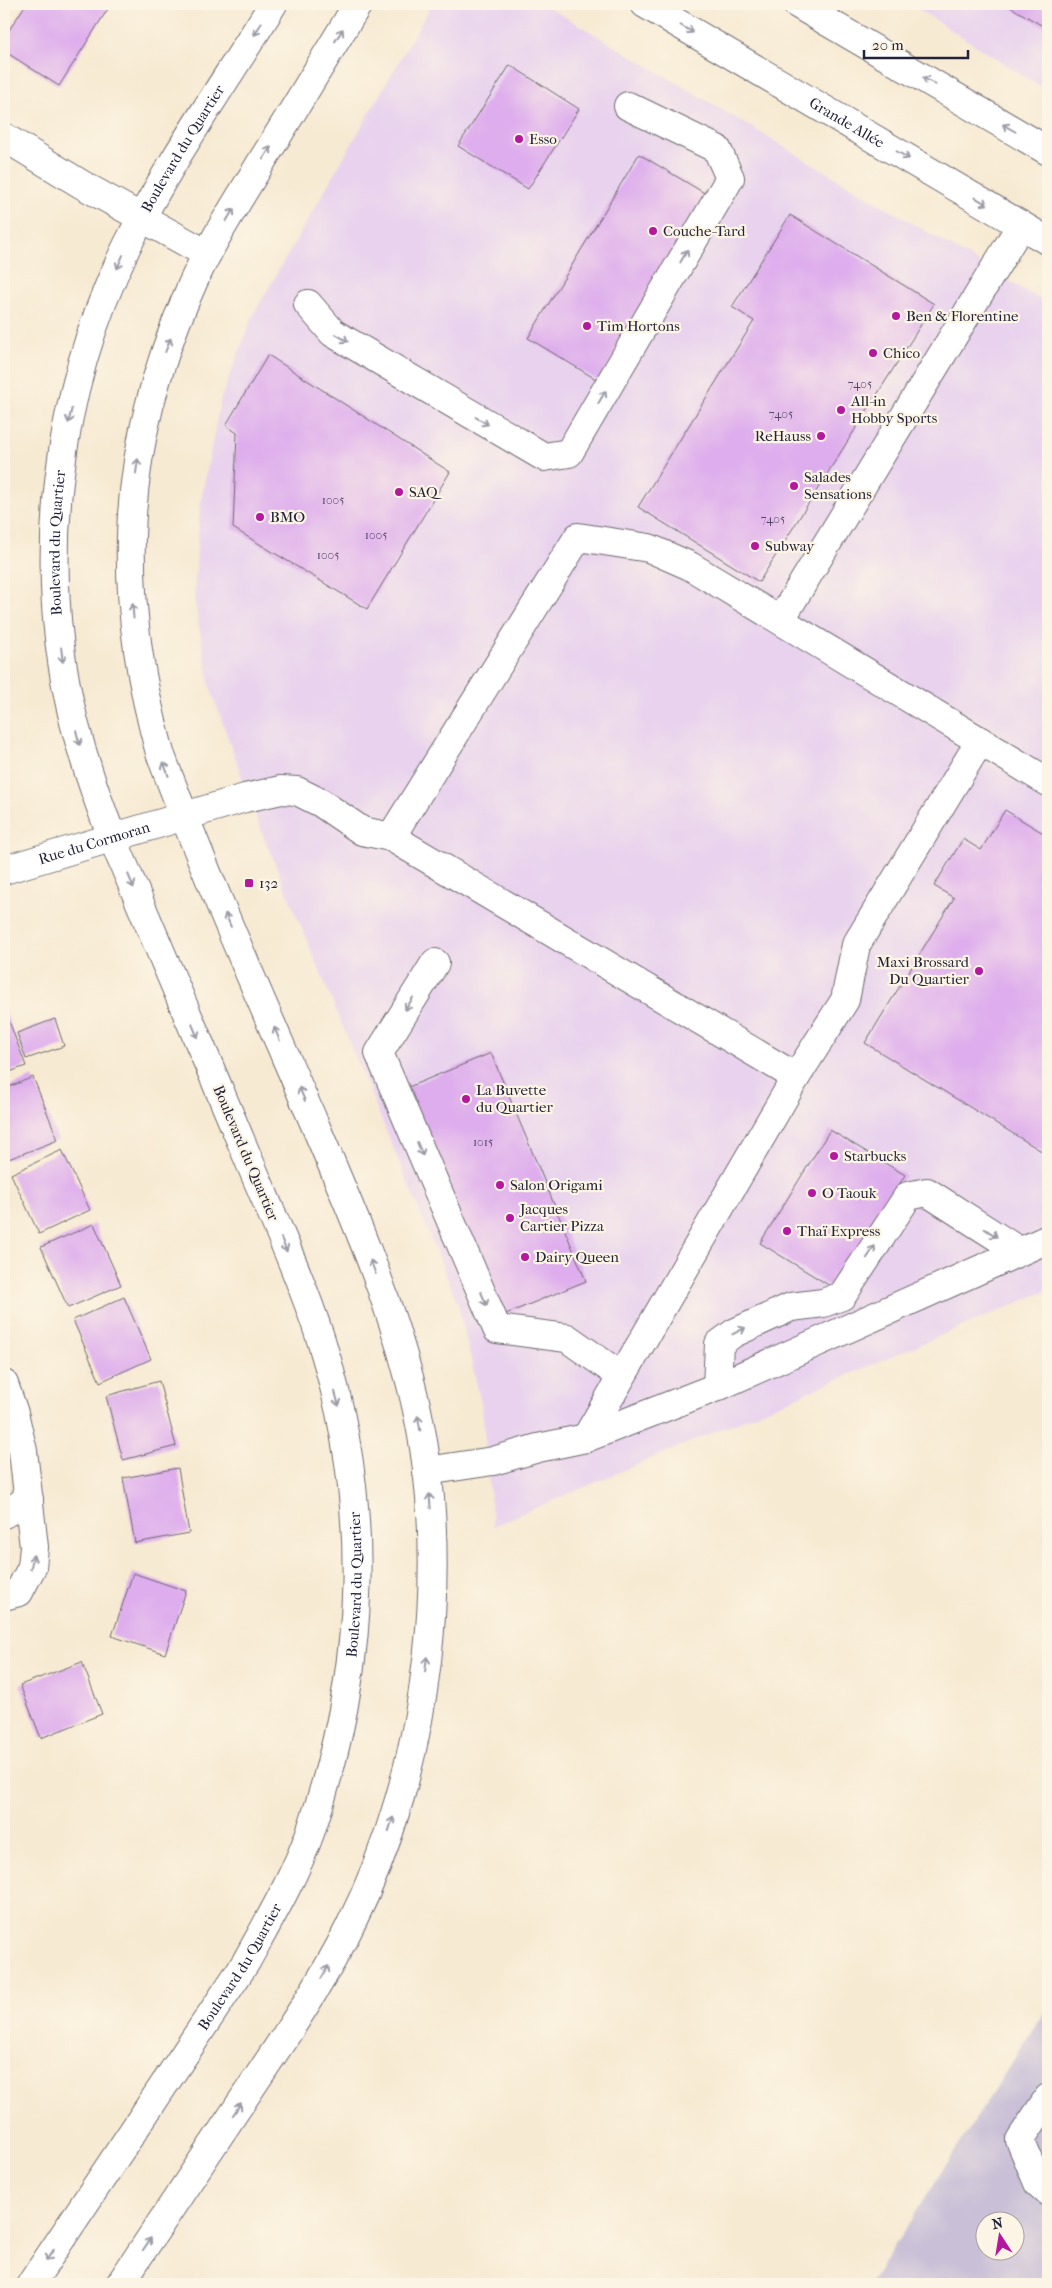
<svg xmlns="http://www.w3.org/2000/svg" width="1052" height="2288" viewBox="0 0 1052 2288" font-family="'IM FELL French Canon',serif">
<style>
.built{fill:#e8d2ee}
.industrial{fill:#c9bfd7;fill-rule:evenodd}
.building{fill:#deaded}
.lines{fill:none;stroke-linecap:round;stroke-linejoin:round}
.minor-casing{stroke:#6d6870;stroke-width:30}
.major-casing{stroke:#6d6870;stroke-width:30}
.minor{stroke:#fff;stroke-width:28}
.major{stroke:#fff;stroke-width:28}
.oneway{stroke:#9c9ca7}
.poi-dot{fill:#b5179e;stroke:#fcf5e5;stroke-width:2}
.labels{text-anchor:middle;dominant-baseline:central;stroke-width:4.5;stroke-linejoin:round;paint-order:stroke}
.number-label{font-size:12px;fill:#514568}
.street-label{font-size:15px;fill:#22223b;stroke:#fcf5e5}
.poi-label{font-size:15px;fill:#22223b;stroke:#fcf5e5;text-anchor:start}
</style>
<rect width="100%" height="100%" fill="#fcf5e5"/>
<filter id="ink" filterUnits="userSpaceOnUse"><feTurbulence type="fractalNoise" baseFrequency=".02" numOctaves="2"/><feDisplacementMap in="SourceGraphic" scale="10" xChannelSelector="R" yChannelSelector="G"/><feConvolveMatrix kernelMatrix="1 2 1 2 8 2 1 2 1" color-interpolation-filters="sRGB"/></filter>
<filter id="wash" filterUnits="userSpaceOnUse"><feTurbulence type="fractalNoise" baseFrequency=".0096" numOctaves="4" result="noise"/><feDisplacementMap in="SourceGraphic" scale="20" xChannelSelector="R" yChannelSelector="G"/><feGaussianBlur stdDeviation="1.12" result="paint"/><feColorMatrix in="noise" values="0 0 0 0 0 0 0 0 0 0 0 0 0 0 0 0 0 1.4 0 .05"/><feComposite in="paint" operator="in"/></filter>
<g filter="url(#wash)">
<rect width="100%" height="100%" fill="#f7ead3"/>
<g class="built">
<polygon points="432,4 544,4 1048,304 1048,1290 493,1526 482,1407 458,1304 259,825 210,687 194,598 200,505 221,398 253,315"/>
<polygon points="910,4 1048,4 1048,91"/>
</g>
<path class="industrial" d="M 1048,2006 L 1048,2284 L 870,2284 ZM 984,2220 L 1014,2220 L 1014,2250 L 984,2250 Z"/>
<g id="blocks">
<g class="building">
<polygon points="26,4 111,4 59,86 4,51 4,38"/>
<polygon points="1005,4 1048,4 1048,29"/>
<polygon points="510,65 579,109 528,189 458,146"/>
<polygon points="639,154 711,197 599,381 528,338"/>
<polygon points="790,215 934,304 759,582 638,507 754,321 732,307"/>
<polygon points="268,355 450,472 367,609 233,528 237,433 226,425"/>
<polygon points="1005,810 1048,836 1048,1155 865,1043 954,898 934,886 963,839 981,850"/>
<polygon points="4,1008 26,1066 4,1074"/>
<polygon points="55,1019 64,1046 26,1059 17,1033"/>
<polygon points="491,1053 586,1281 501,1316 406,1088"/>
<polygon points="33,1077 58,1140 6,1160 4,1155 4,1089"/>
<polygon points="830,1130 905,1175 835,1289 760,1243"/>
<polygon points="62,1150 90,1210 39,1234 11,1174"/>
<polygon points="94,1224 121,1285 68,1308 41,1247"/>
<polygon points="124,1297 151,1359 100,1382 73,1320"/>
<polygon points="159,1381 176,1446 123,1460 106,1396"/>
<polygon points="178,1468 189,1533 135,1543 123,1478"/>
<polygon points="133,1573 186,1591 165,1654 112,1636"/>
<polygon points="82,1662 102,1714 41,1738 20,1685"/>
</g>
</g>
</g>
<g filter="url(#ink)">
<use href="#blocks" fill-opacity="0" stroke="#6d6870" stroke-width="1"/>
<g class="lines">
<defs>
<g id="minor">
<polyline points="4,137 81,184 207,254"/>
<polyline points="308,304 333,333 544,457 569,453 730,178 717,149 628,106"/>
<polyline points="781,619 1021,225"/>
<polyline points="391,837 578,537 649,548 690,566 1048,782"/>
<path id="s1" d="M 4,870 L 245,798 L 281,790 L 297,791 L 321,803 L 362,831 L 391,837 L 796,1077"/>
<polyline points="435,963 379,1053 497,1329 567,1338 621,1376"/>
<polyline points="4,1384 14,1413 23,1451 34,1547 32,1567 19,1592 4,1596"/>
<polyline points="717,1387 719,1344 734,1333 791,1307 823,1303 842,1296 908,1196 927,1192 1019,1251"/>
<polyline points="586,1438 796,1077 845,1000 856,945 980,741"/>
<polyline points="427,1471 493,1461 538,1448 586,1438 717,1387 1048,1239"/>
<polyline points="4,1514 29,1499"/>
<polyline points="1048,2098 1020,2140 1038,2183 1048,2192"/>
</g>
<g id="major">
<path id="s2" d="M 645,4 L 1048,241"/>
<polyline points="797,4 1048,151"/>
<path id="s3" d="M 31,2284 L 246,1962 C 269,1920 294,1878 310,1833 C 367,1668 373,1507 321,1340 C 300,1275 271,1213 245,1151 C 201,1046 156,941 112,837 C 97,799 84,761 74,722 C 35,564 56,391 127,246 C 169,161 224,84 273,4"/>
<path d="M 120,2284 L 288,2032 C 310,1998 332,1963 350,1926 C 430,1768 456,1552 410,1381 C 387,1292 351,1209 315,1125 C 262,1002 207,879 160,753 C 115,591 120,449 188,294 C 208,246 238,201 265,156 C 297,105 327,54 358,4"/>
</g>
</defs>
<use href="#minor" class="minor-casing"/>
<use href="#major" class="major-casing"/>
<use href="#minor" class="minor"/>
<use href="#major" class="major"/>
</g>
<defs><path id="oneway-shaft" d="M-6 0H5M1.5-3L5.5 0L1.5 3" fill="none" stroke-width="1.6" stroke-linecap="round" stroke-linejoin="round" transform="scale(1.25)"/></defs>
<g class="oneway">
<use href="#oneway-shaft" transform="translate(258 29) rotate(121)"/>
<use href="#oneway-shaft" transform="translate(687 29) rotate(30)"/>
<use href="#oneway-shaft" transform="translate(339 35) rotate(-58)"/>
<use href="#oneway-shaft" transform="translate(929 81) rotate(-150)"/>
<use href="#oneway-shaft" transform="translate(1009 128) rotate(-150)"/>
<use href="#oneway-shaft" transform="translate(267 153) rotate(-58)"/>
<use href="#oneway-shaft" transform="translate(903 155) rotate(30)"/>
<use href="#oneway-shaft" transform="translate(981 201) rotate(31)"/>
<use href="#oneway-shaft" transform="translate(230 215) rotate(-59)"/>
<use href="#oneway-shaft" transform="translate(684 256) rotate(-60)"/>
<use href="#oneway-shaft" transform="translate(120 262) rotate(114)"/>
<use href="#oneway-shaft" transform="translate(342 338) rotate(31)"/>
<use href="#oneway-shaft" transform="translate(168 345) rotate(-69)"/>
<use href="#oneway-shaft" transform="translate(602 397) rotate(-60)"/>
<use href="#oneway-shaft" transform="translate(70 416) rotate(103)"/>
<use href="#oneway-shaft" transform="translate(482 421) rotate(31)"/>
<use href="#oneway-shaft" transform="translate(137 466) rotate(-82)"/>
<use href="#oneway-shaft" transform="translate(133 611) rotate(-94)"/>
<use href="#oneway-shaft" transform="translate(62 655) rotate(83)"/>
<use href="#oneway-shaft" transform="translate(78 738) rotate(75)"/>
<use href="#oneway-shaft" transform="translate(166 769) rotate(-110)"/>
<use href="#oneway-shaft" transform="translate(131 881) rotate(67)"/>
<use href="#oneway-shaft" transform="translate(228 920) rotate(-113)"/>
<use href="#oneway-shaft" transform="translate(409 1004) rotate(122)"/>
<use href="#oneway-shaft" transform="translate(195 1031) rotate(67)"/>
<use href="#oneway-shaft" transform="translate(277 1034) rotate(-113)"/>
<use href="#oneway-shaft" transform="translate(302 1094) rotate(-113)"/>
<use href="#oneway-shaft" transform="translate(420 1149) rotate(67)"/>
<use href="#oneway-shaft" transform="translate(991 1233) rotate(33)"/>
<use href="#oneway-shaft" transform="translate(284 1245) rotate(68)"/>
<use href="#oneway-shaft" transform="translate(871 1252) rotate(-57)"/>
<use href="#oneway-shaft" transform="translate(373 1267) rotate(-111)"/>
<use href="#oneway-shaft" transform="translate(484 1299) rotate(67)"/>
<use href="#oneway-shaft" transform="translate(739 1331) rotate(-27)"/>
<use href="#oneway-shaft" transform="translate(337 1399) rotate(75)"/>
<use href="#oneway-shaft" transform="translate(419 1423) rotate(-100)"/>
<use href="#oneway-shaft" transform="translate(430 1501) rotate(-95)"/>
<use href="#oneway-shaft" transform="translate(32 1562) rotate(-79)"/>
<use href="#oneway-shaft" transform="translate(426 1664) rotate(-83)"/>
<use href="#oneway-shaft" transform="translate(391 1824) rotate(-72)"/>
<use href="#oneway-shaft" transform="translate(325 1972) rotate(-60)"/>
<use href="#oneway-shaft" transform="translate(237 2109) rotate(-56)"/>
<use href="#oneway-shaft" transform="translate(147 2244) rotate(-56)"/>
<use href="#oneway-shaft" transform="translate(50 2255) rotate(124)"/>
</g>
</g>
<g class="poi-dot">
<circle cx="519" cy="139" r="5"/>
<circle cx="653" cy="231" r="5"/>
<circle cx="896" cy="316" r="5"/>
<circle cx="587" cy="326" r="5"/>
<circle cx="873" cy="353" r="5"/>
<circle cx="841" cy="410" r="5"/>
<circle cx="821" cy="436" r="5"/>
<circle cx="794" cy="486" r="5"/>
<circle cx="399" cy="492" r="5"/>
<circle cx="260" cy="517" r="5"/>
<circle cx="755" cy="546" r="5"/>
<rect x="244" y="878" width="10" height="10" rx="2.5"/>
<circle cx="979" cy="971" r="5"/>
<circle cx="466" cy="1099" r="5"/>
<circle cx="834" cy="1156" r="5"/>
<circle cx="500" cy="1185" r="5"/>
<circle cx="812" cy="1193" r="5"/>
<circle cx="510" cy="1218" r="5"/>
<circle cx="787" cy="1231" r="5"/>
<circle cx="525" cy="1257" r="5"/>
</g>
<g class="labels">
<g class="number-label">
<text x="860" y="384">7405</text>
<text x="781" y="414">7405</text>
<text x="333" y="500">1005</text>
<text x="773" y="519">7405</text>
<text x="376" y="535">1005</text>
<text x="328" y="555">1005</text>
<text x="483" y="1142">1015</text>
</g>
<g class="street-label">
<text stroke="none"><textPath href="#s2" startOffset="234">Grande Allée</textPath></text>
<text stroke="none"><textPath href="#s3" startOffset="2300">Boulevard du Quartier</textPath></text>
<text stroke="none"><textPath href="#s3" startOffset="1880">Boulevard du Quartier</textPath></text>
<text stroke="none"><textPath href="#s1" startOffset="94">Rue du Cormoran</textPath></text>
<text transform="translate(246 1153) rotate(67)">Boulevard du Quartier</text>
<text stroke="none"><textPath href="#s3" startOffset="785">Boulevard du Quartier</textPath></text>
<text stroke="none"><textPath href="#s3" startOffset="380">Boulevard du Quartier</textPath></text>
</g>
<g class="poi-label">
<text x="529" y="139">Esso</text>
<text x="663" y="231">Couche-Tard</text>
<text x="906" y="316">Ben &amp; Florentine</text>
<text x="597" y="326">Tim Hortons</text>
<text x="883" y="353">Chico</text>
<text x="851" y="401">All-in<tspan x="851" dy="17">Hobby Sports</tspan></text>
<text x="811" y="436" text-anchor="end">ReHauss</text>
<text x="804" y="477">Salades<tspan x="804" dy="17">Sensations</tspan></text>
<text x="409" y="492">SAQ</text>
<text x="270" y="517">BMO</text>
<text x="765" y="546">Subway</text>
<text x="259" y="883">132</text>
<text x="969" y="962" text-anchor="end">Maxi Brossard<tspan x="969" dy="17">Du Quartier</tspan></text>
<text x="476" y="1090">La Buvette<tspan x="476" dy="17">du Quartier</tspan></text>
<text x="844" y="1156">Starbucks</text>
<text x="510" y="1185">Salon Origami</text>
<text x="822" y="1193">O Taouk</text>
<text x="520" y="1209">Jacques<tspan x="520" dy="17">Cartier Pizza</tspan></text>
<text x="797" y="1231">Thaï Express</text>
<text x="535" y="1257">Dairy Queen</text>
</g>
</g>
<rect width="1052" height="2288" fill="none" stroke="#fcf5e5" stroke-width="20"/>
<g transform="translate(1000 2236) rotate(348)"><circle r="24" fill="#fcf5e5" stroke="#a5a1a1"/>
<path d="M0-4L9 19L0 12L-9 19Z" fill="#b5179e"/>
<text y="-8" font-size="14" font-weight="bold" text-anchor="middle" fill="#22223b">N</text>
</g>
<path d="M864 50v8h104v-8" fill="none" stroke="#22223b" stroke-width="2.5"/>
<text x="872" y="50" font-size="15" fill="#22223b" stroke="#fcf5e5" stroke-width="4" paint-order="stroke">20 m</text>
</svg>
